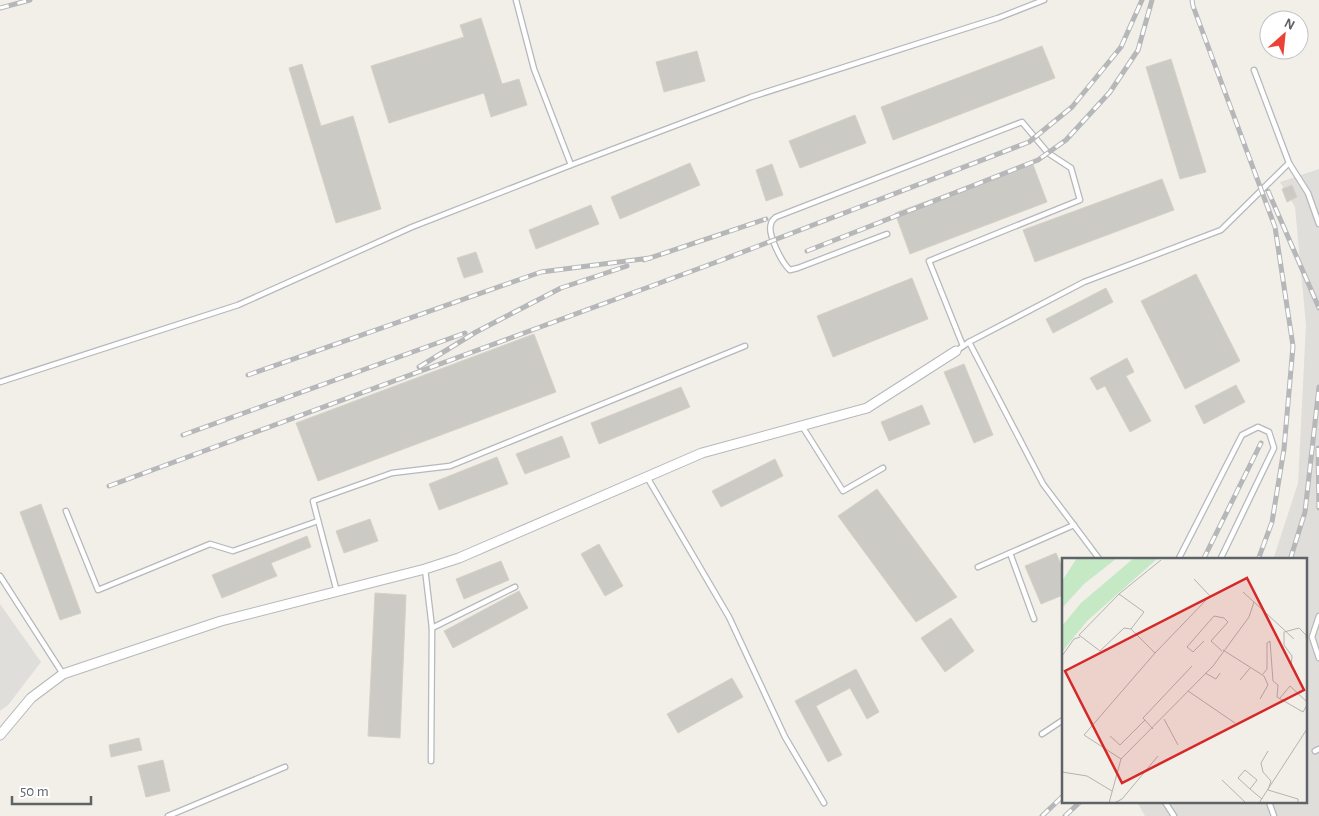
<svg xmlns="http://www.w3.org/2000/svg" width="1319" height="816" viewBox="0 0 1319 816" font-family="'Alegreya Sans',sans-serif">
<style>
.industrial{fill:#e0deda}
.building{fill:#cccac5;stroke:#d6d1c6}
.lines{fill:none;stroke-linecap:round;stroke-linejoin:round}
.service-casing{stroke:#b5b8bc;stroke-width:7}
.minor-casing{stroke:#b5b8bc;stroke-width:11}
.service{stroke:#fff;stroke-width:4.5}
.minor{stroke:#fff;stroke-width:9}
.rail-casing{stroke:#b6b7b8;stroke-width:5}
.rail{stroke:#fff;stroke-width:3;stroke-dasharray:9;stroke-linecap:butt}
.inset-road{fill:none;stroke:#b3b3b1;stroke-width:1}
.view{fill:#d62828;fill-opacity:0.15;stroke:#d62828;stroke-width:2.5}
.inset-edge{fill:none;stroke:#5f6368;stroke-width:2.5}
</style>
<rect width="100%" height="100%" fill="#f1efe8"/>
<g class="industrial">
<polygon points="1319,169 1319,816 1145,816 1137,802 1305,802 1305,560 1273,560 1298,483 1306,325 1295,207 1280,182"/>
<polygon points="0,604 41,662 8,705 0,711"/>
</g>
<g class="building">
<polygon points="481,18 502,84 519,79 527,105 491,117 484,93 389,123 371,66 464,37 460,25"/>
<polygon points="1042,46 1055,78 893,140 881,107"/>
<polygon points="697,51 705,81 664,92 656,62"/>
<polygon points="1171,59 1206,172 1180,179 1146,67"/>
<polygon points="302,64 321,126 353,116 381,209 336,223 289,68"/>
<polygon points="855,115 866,143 800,168 789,141"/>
<polygon points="1032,162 1047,202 910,254 895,213"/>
<polygon points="690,163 700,185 620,219 611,197"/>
<polygon points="772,164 783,195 766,201 756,170"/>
<polygon points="1162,179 1174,210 1035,262 1023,230"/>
<polygon points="1292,185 1297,197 1287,202 1282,189"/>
<polygon points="591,205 599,224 536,249 529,230"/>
<polygon points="476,252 483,272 464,278 457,258"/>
<polygon points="1196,274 1240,361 1185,389 1141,301"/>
<polygon points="912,278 928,319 833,357 817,316"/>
<polygon points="1106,288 1113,302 1053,333 1046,319"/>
<polygon points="534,334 556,392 318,481 296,423"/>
<polygon points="1127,358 1134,372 1126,376 1151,421 1130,432 1105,386 1097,390 1090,378"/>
<polygon points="964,364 993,435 974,443 944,372"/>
<polygon points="1236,385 1245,402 1204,424 1195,406"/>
<polygon points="681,387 690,407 599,444 591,423"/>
<polygon points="922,405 930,424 889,441 881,422"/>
<polygon points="562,436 570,457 525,474 516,454"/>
<polygon points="497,457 508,484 439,510 429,484"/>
<polygon points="775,459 783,476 721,507 712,491"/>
<polygon points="877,489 957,597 916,622 838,516"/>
<polygon points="41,504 81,613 60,620 20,512"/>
<polygon points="370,519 378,541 344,553 336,531"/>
<polygon points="307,536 311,547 271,563 277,576 222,598 212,575"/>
<polygon points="599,544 623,586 605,596 581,554"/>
<polygon points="1056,553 1063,569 1063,595 1041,604 1025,566"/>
<polygon points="501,561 509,580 464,599 456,579"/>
<polygon points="519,591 528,608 453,648 444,631"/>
<polygon points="375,593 406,595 400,738 368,736"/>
<polygon points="951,618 974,651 945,672 921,638"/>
<polygon points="856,669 879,712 867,719 850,688 816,706 842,755 828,762 795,701"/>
<polygon points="732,678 743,697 678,733 667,714"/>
<polygon points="139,738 142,750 111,757 109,745"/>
<polygon points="163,760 170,791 146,797 138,766"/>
</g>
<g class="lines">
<defs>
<g id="service">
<polyline points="1289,163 1308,193 1319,224"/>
<polyline points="571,165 751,97 998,18 1044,0"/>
<path d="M 887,234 L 798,268 L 790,270 C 782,263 767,234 771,224 C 771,221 774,219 776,217 L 1022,122 L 1048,153 L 1071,168 L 1080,200 L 929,261 L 963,346"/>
<polyline points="969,342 1043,484 1100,560"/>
<polyline points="956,351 969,342 1084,282 1221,230 1289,163 1254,70"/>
<polyline points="0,382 238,305 412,227 571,165 534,69 516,0"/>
<polyline points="802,426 843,491 883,468"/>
<polyline points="647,477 729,617 785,737 824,803"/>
<polyline points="66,511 98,590 210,544 233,551 318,521"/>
<polyline points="1010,553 1034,619"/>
<polyline points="1178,560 1242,435 1258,427 1269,432 1274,448 1220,560"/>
<polyline points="978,567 1074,525"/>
<polyline points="425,569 432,628 431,761"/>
<polyline points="0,576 63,674"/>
<polyline points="337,592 313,501 392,473 450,466 745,346"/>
<polyline points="1319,616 1312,637 1319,658"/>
<polyline points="432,628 515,587"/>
<polyline points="1042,734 1063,720"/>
<polyline points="1315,751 1319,749"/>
<polyline points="1165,802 1174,816"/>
<polyline points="1269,802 1274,816"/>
<polyline points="168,816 285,767"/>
</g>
<polyline id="minor" points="0,735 31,698 63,674 221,621 425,569 459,558 702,453 867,408 956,351"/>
</defs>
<use href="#service" class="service-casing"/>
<use href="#minor" class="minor-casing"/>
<use href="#service" class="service"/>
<use href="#minor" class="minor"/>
<defs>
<g id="rail">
<polyline points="1192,0 1193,6 1275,227 1293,346 1284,449 1272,522 1258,560"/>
<polyline points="0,8 30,0"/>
<polyline points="1268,191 1319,308"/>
<polyline points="807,251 1038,160 1066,140 1110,92 1138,50 1152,0"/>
<polyline points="644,260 766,219"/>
<polyline points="419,367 476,332 561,288 627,266"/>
<polyline points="248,375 541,272 650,258"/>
<polyline points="183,435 465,333"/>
<polyline points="1318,448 1319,508"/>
<polyline points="109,486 722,260 1029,142 1072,107 1121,47 1142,0"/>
<polyline points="1203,560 1261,443"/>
<polyline points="1290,560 1305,512 1319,387"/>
<polyline points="1042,816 1063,796"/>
<polyline points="1065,816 1080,802"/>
</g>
</defs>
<use href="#rail" class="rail-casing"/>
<use href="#rail" class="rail"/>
</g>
<g transform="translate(1062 558)">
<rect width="245" height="245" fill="#f1efe8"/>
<path d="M 15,0 L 55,0 L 22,26 L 0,50 L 0,23 ZM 72,0 L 96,0 L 25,63 L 0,94 L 0,68 L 19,45 Z" fill="#c5e8c5"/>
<path class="inset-road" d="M 57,36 L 82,54 L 69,71M 192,44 L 232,81M 142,83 L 131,94 L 125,89 L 152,58 L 162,60 L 166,64 L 149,83 L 160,93M 161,92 L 202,118 L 206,127 L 198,141M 93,95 L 148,38 L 132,21M 0,98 L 12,81 L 18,79M 234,114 L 229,108 L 230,98 L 222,87 L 222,74 L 237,70 L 244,77 L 245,86M 143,115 L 154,121 L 158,115M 201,116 L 205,111 L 205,85 L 208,83 L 211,123 L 216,127 L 215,139 L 241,154 L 245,147M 178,122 L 188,110M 126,133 L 173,165M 218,140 L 228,128 L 245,144M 102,161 L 116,187M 91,171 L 81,160 L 130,108M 48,178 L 58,187 L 83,162M 206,193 L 199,205 L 201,214 L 209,223 L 206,232 L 236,241 L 236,245M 59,201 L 22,177 L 93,95 L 69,71 L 62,70 L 38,93 L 17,77 L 57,36 L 99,2M 0,214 L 25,218 L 50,233M 160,222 L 184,245M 188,231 L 195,222 L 183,212 L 176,220 L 188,231 L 200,241M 47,245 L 59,201 L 151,108 L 187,59 L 192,44 L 181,34M 52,245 L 60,241 L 96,198M 197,245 L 245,171"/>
<path class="view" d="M 185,20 L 242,132 L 60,225 L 3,113 Z"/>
<rect width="245" height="245" class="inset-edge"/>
</g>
<g transform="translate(1284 35) rotate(27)"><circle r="24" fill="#ffffff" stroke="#bfc1c3"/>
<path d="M0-4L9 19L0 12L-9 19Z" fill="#ea4335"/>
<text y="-8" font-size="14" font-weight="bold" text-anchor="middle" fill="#5f6368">N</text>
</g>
<path d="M12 796v8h79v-8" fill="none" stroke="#5f6368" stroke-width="2.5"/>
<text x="20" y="796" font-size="15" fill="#5f6368" stroke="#ffffff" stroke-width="4" paint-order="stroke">50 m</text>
</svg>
